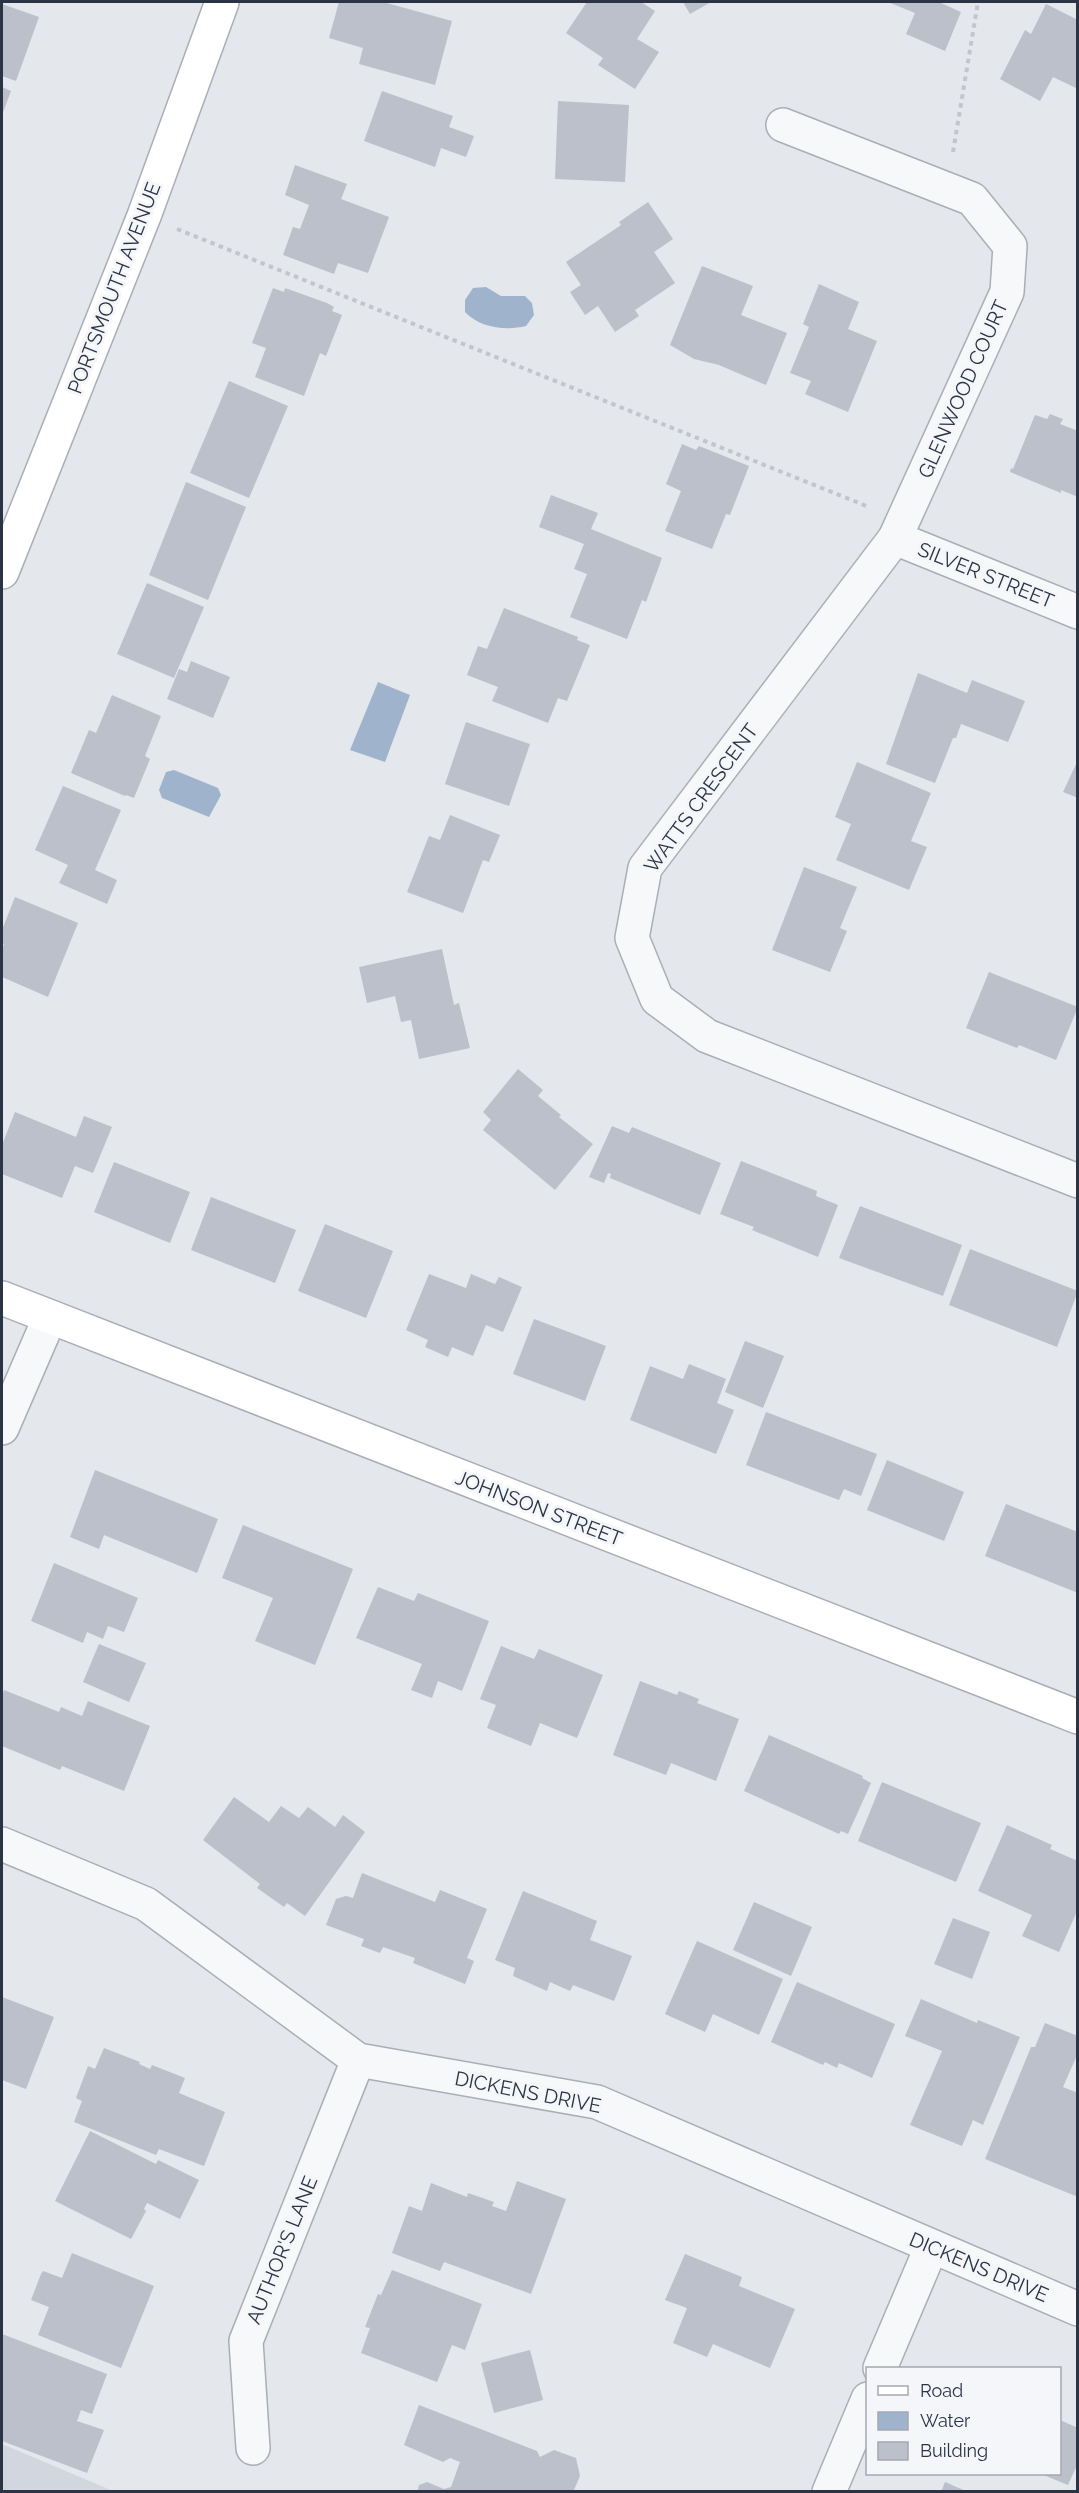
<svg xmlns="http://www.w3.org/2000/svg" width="1079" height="2493" viewBox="0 0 1079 2493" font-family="Raleway,sans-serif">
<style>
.built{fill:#d2d6de}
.water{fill:#9fb4cc}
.building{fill:#bbc0ca}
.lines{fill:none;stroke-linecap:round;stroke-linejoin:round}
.street-casing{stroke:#a9aeb7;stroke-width:36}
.secondary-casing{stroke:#a9aeb7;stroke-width:36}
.path{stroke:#c2c5cb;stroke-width:4;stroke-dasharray:4.5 4.5;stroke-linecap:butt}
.street{stroke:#f7f8fa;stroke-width:33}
.secondary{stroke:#fff;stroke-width:33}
.labels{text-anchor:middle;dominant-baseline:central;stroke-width:6;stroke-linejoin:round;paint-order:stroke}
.street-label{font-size:20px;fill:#2b3445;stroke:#f4f6f9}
</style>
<rect width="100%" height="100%" fill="#e4e7ec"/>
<polygon class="built" points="2,2444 113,2491 2,2491"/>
<g class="water">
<path d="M 486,287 L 501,296 L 525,296 L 532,303 L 534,315 L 526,326 C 506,331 480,328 465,312 L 465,300 L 473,288 Z"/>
<polygon points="378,682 410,695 385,762 350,750"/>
<polygon points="174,770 218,788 221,795 209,817 162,798 159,790 166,772"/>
</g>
<g class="building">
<polygon points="339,2 383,2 452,21 435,85 359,64 363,48 329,38"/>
<polygon points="587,2 641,2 655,11 637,39 659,52 635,89 598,65 603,58 566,33"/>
<polygon points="683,2 711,2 690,14"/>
<polygon points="888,2 942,2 941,3 961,12 945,51 906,34 915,13"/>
<polygon points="2,4 39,17 16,81 2,76"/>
<polygon points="1046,4 1078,20 1078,89 1053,77 1040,101 1000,79 1025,30 1031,34"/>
<polygon points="2,87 11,91 2,115"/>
<polygon points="382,91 453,116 449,127 474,136 466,157 441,148 435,167 364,141"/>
<polygon points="558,101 629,105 625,182 555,179"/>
<polygon points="295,165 347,184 341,199 389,217 368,273 338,263 334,274 283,255 293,227 300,229 309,205 285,195"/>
<polygon points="648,202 673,239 654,252 675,283 635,310 639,316 615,332 598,306 585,315 570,292 581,285 566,262 621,225 619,222"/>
<polygon points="702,266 753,286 741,315 787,333 766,385 719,365 694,359 670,345"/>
<polygon points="819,284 859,302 848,329 877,341 848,412 805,394 811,381 790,373 809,327 803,324"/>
<polygon points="273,288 284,292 285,288 327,303 334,307 332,311 342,315 326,356 320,353 304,396 255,377 266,348 252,343"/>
<polygon points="229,381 288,406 249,498 190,473"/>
<polygon points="1050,414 1063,419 1060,424 1078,431 1078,497 1061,490 1061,493 1010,472 1011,468 1013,469 1035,415 1047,419"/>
<polygon points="682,444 696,450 699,446 749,466 730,515 726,514 712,549 665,531 681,491 666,484"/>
<polygon points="186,482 246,507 208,600 149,575"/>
<polygon points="551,495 598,513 591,529 662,558 646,602 642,600 627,639 570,617 587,574 574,569 584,544 539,527"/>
<polygon points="147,583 204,607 174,678 117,654"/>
<polygon points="504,608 578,637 577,640 590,645 567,701 558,698 548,723 492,701 498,687 467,675 478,646 487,649"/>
<polygon points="191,661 230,677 213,718 167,699 179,669 187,672"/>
<polygon points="918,673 967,693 972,680 1025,701 1008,742 961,724 956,738 953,738 935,783 886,764"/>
<polygon points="112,695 161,716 145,756 150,759 134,798 126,795 125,796 71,773 89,730 96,733"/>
<polygon points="466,722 530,744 509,806 445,784"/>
<polygon points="1078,760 1078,798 1063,792"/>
<polygon points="857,762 931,793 911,841 927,847 909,890 836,860 851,824 835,817"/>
<polygon points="63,786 121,810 95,870 117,880 107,904 59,883 68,865 35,850"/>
<polygon points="450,815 500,835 489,862 483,860 463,913 407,892 429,836 440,840"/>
<polygon points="804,867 857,887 840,928 847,931 830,972 772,950"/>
<polygon points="15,897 78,923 48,997 2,977 2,950 4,944 2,943 2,930"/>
<polygon points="442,949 454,1005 459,1003 470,1048 419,1059 411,1020 401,1022 395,996 367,1003 359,967"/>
<polygon points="989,972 1078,1007 1056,1060 1019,1045 1017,1048 966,1028"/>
<polygon points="518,1069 543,1090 538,1096 561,1115 559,1117 593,1144 555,1190 483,1130 491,1120 483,1112"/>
<polygon points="15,1112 76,1137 84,1116 112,1127 93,1173 75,1166 62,1198 2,1174 2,1145"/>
<polygon points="612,1126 629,1133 632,1127 721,1163 700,1215 610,1178 611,1174 608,1173 604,1183 589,1177"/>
<polygon points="741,1161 817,1191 816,1196 838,1205 818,1257 752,1230 754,1227 720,1214"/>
<polygon points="114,1162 190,1192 170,1243 94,1212"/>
<polygon points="211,1197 296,1230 275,1283 191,1250"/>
<polygon points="860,1206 962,1245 943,1296 839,1258"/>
<polygon points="325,1224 393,1251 366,1318 298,1291"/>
<polygon points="970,1249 1078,1291 1057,1347 949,1305"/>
<polygon points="429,1274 466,1288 471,1274 495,1284 499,1277 522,1287 503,1332 486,1325 473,1356 452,1347 448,1357 425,1347 428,1340 406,1330"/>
<polygon points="534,1319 606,1346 585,1401 513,1374"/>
<polygon points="745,1341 784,1356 763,1408 725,1392"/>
<polygon points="689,1364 726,1379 717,1403 734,1410 716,1454 630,1420 650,1366 683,1379"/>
<polygon points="766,1412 877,1454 861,1496 844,1489 839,1500 746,1465"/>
<polygon points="887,1460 964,1492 944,1541 867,1510"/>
<polygon points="95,1470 218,1519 197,1573 104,1535 99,1549 70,1537"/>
<polygon points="1006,1504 1078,1532 1078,1593 985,1556"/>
<polygon points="243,1525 353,1569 315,1665 255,1641 273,1598 222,1578"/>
<polygon points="54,1563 138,1598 124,1632 108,1626 103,1639 87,1632 83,1643 31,1621"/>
<polygon points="378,1587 414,1601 418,1593 489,1621 462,1691 438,1681 432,1698 411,1690 422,1664 356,1638"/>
<polygon points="99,1644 146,1663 129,1702 83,1682"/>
<polygon points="501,1646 534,1659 539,1649 603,1675 577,1738 540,1723 531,1746 487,1728 496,1705 480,1699"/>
<polygon points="640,1681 677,1695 679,1691 699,1699 697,1703 739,1719 716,1781 671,1763 666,1775 613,1755"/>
<polygon points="4,1690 59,1712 61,1707 82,1716 88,1701 150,1726 124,1791 62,1766 60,1770 2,1746 2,1697"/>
<polygon points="769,1735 863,1776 862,1778 871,1783 848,1834 841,1831 839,1834 744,1791"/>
<polygon points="882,1782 981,1823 956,1882 858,1841"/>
<polygon points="234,1797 269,1822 281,1806 299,1818 308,1807 335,1827 343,1815 365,1832 305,1916 287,1903 284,1907 257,1888 260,1884 203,1840"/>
<polygon points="1007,1825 1052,1845 1050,1849 1078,1861 1078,1909 1059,1952 1022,1936 1032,1915 978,1891"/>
<polygon points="362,1873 435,1902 440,1890 487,1909 467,1958 474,1961 465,1984 413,1963 415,1958 383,1947 380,1953 361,1946 364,1939 326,1925 336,1899 346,1896 353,1898"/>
<polygon points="523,1891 597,1921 590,1940 632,1956 614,2001 573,1985 570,1991 550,1982 547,1991 513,1976 515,1968 495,1960"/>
<polygon points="754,1902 812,1927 791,1976 733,1950"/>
<polygon points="953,1918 990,1932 972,1979 934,1964"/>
<polygon points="697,1941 783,1979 759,2035 713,2014 705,2032 665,2014"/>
<polygon points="797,1982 895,2024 872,2078 839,2063 837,2068 825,2062 823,2065 771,2042"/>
<polygon points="2,1997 54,2017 26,2089 2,2080"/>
<polygon points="921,1999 977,2023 978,2020 1020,2037 983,2125 973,2120 962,2146 910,2125 942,2051 905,2036"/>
<polygon points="1045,2023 1078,2036 1078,2053 1063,2087 1078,2093 1078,2197 985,2159 1031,2047 1035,2047"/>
<polygon points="104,2048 140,2062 139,2064 150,2069 152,2065 185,2078 179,2093 225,2112 204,2166 159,2149 156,2155 74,2122 82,2101 76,2098 88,2066 95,2069"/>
<polygon points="90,2131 156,2164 158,2160 199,2180 180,2219 147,2203 144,2209 146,2211 131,2239 55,2201"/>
<polygon points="517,2181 566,2199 531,2294 444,2262 440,2271 392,2253 409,2206 422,2211 431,2183 467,2197 468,2193 494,2202 492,2206 506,2211"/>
<polygon points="72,2253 154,2286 121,2368 38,2335 49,2307 31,2300 41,2274 43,2271 62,2278"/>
<polygon points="685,2254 742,2277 739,2286 795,2309 770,2368 713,2344 707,2357 673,2343 687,2308 665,2300"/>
<polygon points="392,2270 482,2304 465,2350 452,2345 437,2382 361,2353 370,2328 365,2327 378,2294 381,2295"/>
<polygon points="2,2334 107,2374 92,2414 81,2410 77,2421 104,2430 87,2473 2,2441"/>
<polygon points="530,2350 543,2400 494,2413 481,2363"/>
<polygon points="419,2405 537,2451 540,2457 554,2450 576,2458 580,2476 573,2492 417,2492 419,2485 427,2482 444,2489 451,2487 460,2462 450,2458 443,2462 404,2445"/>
<polygon points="1060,2420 1078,2428 1078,2463 1068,2485 1041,2474 1060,2474"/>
<polygon points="945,2482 968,2492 941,2492"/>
</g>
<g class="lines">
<defs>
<g id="street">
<polyline points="783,125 972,199 1010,246 1007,292 895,538 645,868 632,938 657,999 707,1036 1078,1181"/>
<polyline points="895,538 1078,612"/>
<polyline points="2,1428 50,1317"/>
<polyline points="2,1844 146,1904 358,2060 597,2102 1078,2309"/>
<polyline points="880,2368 931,2248"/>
<polyline points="253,2448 246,2341 358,2060"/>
<polyline points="829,2492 868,2399"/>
</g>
<g id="secondary">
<polyline points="2,572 144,216 222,2"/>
<polyline points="2,1298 1078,1717"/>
</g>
</defs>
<use href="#street" class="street-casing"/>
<use href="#secondary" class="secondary-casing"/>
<g class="path">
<polyline points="953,152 978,2"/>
<polyline points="177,229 869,507"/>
</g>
<use href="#street" class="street"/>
<use href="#secondary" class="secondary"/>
</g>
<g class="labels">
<g class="street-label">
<text transform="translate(114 288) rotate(-69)">PORTSMOUTH AVENUE</text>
<text transform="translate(963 389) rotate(-66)">GLENWOOD COURT</text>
<text transform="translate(986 575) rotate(22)">SILVER STREET</text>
<text transform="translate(701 798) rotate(-54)">WATTS CRESCENT</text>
<text transform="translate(539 1508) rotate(21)">JOHNSON STREET</text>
<text transform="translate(528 2092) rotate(11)">DICKENS DRIVE</text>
<text transform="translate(282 2250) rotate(-68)">AUTHOR'S LANE</text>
<text transform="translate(979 2267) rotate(23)">DICKENS DRIVE</text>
</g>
</g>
<rect width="1079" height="2493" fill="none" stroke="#2b3445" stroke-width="6"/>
<rect x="866" y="2367" width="195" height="108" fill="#f4f6f9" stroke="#a4a8b1" stroke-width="1.5"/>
<rect x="878" y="2386" width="30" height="9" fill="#ffffff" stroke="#a4a8b1" stroke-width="1.5"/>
<text x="920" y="2397" font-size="18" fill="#2b3445">Road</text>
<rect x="878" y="2412" width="30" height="18" fill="#9fb4cc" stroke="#a4a8b1" stroke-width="1.5"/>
<text x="920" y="2427" font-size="18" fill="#2b3445">Water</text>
<rect x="878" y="2442" width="30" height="18" fill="#bbc0ca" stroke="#a4a8b1" stroke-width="1.5"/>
<text x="920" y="2457" font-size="18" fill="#2b3445">Building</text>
</svg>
